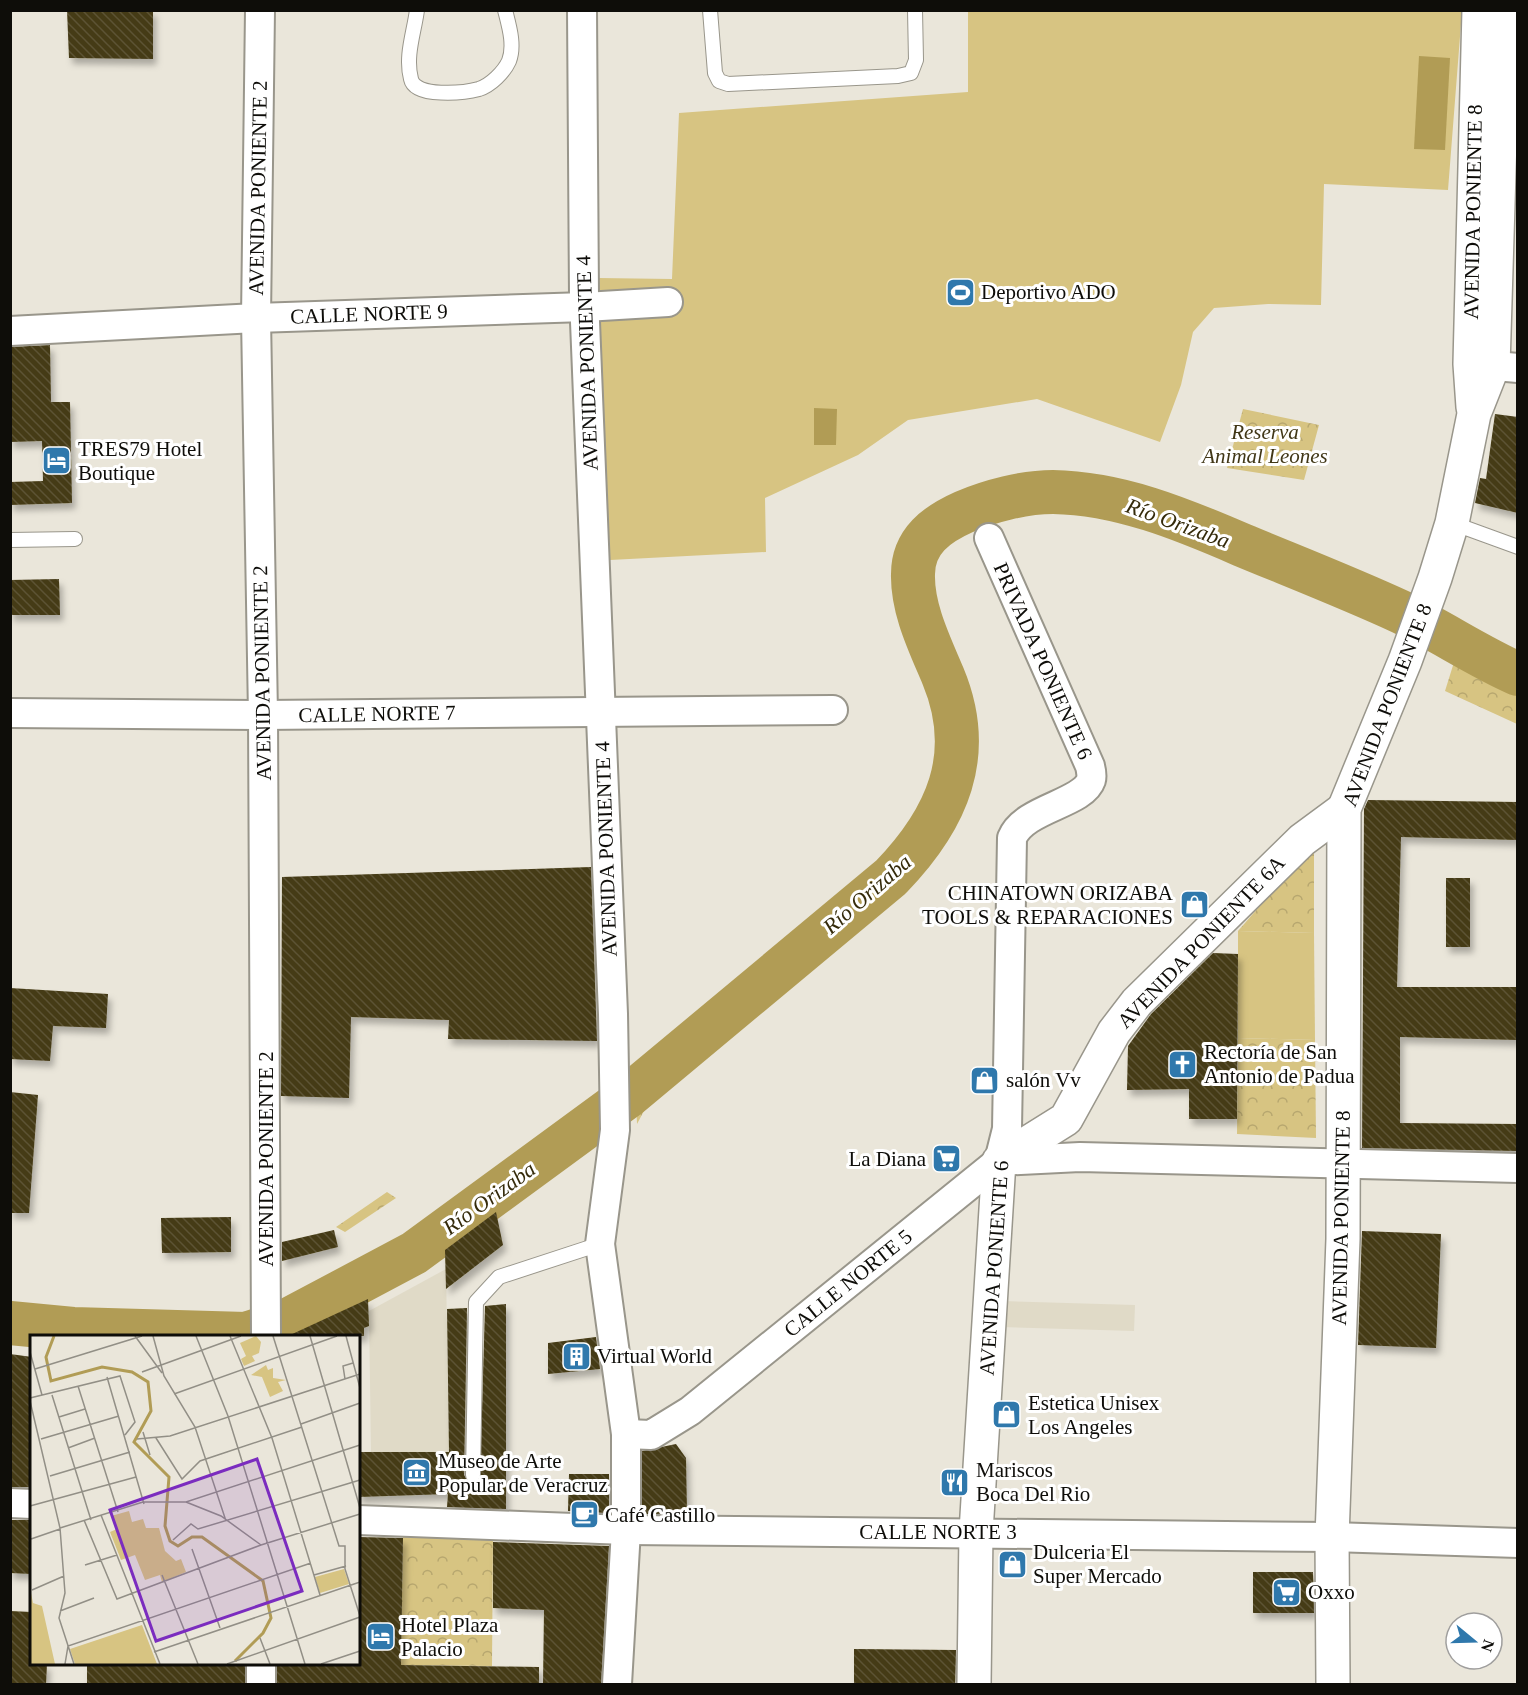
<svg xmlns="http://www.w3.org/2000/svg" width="1528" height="1695" viewBox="0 0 1528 1695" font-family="Georgia,serif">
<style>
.built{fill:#e0dac7}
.park{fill:url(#park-crowns)}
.pitch{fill:#d7c482}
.water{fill:#b19c55}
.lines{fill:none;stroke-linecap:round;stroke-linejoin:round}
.river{stroke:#b19c55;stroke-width:44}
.building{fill:url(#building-back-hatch);filter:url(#shadow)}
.service-casing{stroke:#99968b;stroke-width:16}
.minor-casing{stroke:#99968b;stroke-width:32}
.tertiary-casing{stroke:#99968b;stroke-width:36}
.service{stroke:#fff;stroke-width:14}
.minor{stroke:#fff;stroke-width:28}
.tertiary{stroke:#fff;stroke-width:33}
.labels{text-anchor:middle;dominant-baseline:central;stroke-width:6;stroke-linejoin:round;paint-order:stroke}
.street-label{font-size:21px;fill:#0e0d09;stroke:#fff}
.poi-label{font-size:21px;fill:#0e0d09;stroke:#fff;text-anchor:start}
.park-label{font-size:21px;font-style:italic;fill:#413717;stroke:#fff}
.water-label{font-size:22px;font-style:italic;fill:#352b0b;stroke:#fff}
.inset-river{fill:none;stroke:#b19c55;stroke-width:3}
.inset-road{fill:none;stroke:#928f86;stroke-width:1.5}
.view{fill:#7b2cbf;fill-opacity:0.15;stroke:#7b2cbf;stroke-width:3}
.inset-edge{fill:none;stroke:#0e0d09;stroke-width:3}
</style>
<defs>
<pattern id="park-crowns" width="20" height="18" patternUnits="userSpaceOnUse" patternTransform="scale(1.5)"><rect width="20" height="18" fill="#d7c482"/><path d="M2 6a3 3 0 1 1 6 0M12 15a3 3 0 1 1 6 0" fill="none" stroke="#b7a76f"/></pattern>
<pattern id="building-back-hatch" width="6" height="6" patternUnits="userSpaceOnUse" patternTransform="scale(1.5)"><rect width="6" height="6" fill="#453a14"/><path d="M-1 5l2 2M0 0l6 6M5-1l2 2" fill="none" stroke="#5c5334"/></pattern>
<filter id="shadow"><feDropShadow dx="3.5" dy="6" stdDeviation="3" flood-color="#0004"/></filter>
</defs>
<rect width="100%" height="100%" fill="#eae6da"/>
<g class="built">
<polygon points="446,1269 449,1452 371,1452 369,1311"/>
<polygon points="1001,1301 1135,1305 1134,1331 1000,1327"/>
</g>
<g class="park">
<polygon points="1243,409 1319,425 1304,480 1227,468"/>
<polygon points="1478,657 1517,693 1517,724 1445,691 1455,659"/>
<polygon points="1314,844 1314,933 1238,931"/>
<polygon points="1238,1038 1315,1040 1316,1138 1237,1134"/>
<polygon points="635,1077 644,1092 640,1094 641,1109 645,1109 637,1124"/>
<polygon points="387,1192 396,1198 345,1232 336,1227"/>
<polygon points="403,1533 493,1535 492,1666 401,1665"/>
</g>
<g class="pitch">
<polygon points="968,11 1462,11 1448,190 1324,184 1321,305 1268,304 1214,308 1193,332 1181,385 1160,442 1037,399 908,420 858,455 765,498 766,552 610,560 598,278 672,279 679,113 968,92"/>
<polygon points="1238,931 1314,933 1315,1040 1238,1038"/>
</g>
<g class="water">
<polygon points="1419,56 1450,58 1445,150 1414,149"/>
<polygon points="814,408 837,409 836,445 814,445"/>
</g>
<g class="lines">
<path class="river" d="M 10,1323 L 73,1329 L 246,1334 L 286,1321 L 414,1253 L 627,1097 L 891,877 C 947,819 976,755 943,676 C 930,645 912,609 913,574 C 913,541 937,524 964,512 C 990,501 1024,492 1053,492 C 1119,493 1182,519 1242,545 C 1295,567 1349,588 1401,612 C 1441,631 1477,656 1518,674"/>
</g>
<g class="building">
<polygon points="67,10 153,10 153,59 69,58"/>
<polygon points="50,345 51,402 70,402 72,503 10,505 10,482 43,481 42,441 10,442 10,347"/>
<polygon points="1495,414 1518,417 1518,513 1475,503 1480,478 1486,479"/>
<polygon points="59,579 60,615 10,615 10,580"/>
<polygon points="1368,800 1518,802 1518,840 1401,837 1397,987 1518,987 1518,1040 1400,1037 1400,1123 1518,1124 1518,1151 1362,1148 1364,809"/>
<polygon points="591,867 597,1041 448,1039 449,1020 351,1017 349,1098 281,1096 282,877"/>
<rect x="1446" y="878" width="24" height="69"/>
<polygon points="1213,953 1238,954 1237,1119 1189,1119 1189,1089 1127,1090 1128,1046 1151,1014"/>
<polygon points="10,988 108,994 106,1028 53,1026 50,1061 10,1059"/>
<polygon points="10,1092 38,1095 29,1213 10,1213"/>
<polygon points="496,1212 503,1245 446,1289 445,1250"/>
<polygon points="231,1217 231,1252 162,1253 161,1218"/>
<polygon points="334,1230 338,1247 282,1261 282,1242"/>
<polygon points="1362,1231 1441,1234 1436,1348 1358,1345"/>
<polygon points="368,1299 369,1326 364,1328 364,1336 288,1336"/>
<polygon points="506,1304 506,1509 447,1507 448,1494 358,1497 358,1452 449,1452 447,1309 467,1308 464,1475 469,1483 480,1480 485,1306"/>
<polygon points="596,1337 600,1369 548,1374 548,1343"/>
<polygon points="10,1354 32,1357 32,1487 10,1487"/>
<polygon points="676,1444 686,1458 687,1514 642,1514 642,1451"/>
<polygon points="569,1474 609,1474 609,1513 568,1511"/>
<polygon points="10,1520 32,1520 32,1574 10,1573"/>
<polygon points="358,1537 403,1538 401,1665 539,1667 539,1684 277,1684 277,1664 358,1664"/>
<polygon points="493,1542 609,1546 601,1684 543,1684 544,1610 493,1608"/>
<polygon points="1253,1572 1313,1572 1314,1613 1253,1613"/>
<polygon points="10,1611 32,1612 32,1664 47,1664 46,1684 10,1684"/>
<polygon points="854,1649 956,1650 955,1684 854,1684"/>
<rect x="87" y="1664" width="158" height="20"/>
</g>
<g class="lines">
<defs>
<g id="service">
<path d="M 417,10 C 414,33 405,56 411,79 C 415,98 464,93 479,89 C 491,85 504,72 509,61 C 515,45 509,26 505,10"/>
<polyline points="710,10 715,73 719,81 728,84 898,76 911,73 916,60 915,10"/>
<polyline points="1452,523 1518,547"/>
<polyline points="10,540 75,539"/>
<polyline points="473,1475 476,1302 499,1277 600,1244"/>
</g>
<g id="minor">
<polyline points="260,10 256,318 263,715 266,1336"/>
<polyline points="582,10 584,297 613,1014 615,1130 600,1244 626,1434 626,1530 617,1684"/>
<polyline points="10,331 256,318 585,307 668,302"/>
<polyline points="1472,364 1518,368"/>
<path d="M 989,538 L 1090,766 C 1091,770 1092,777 1091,780 C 1083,804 1024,808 1012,838 L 1007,1129 L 999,1161"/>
<polyline points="10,713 263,715 833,710"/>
<polyline points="626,1434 651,1435 690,1411 999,1161 1080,1157 1518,1168"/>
<polyline points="10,1503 32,1504"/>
<polyline points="358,1520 626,1530 1332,1537 1518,1543"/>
<polyline points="261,1684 261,1664"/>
</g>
<g id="tertiary">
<polyline points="1473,407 1470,364 1479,10"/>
<polyline points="974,1684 976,1532 999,1161 1066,1119 1114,1032 1137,1002 1302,840 1344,809"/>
<polyline points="1333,1684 1332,1537 1343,1239 1344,809 1405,661 1435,578 1452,523 1474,414 1493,366 1504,10"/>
</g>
</defs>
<use href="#service" class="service-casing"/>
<use href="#minor" class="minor-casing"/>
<use href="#tertiary" class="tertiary-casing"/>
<use href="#service" class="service"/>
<use href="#minor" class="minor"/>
<use href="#tertiary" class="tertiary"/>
</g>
<defs>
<symbol id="stadium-square" viewBox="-11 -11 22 22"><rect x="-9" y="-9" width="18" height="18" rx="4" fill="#2f78ac" stroke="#fff"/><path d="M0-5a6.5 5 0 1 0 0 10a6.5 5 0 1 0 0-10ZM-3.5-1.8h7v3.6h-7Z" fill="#fff"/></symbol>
<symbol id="hotel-square" viewBox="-11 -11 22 22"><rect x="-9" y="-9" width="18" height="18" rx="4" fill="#2f78ac" stroke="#fff"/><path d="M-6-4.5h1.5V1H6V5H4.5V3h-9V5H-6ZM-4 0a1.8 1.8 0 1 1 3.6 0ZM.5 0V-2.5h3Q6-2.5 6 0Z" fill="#fff"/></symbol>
<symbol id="shop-square" viewBox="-11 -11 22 22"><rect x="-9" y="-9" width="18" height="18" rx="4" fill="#2f78ac" stroke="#fff"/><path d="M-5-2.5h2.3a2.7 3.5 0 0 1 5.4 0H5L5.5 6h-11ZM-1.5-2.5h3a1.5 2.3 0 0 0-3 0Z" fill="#fff"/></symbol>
<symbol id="church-square" viewBox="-11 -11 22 22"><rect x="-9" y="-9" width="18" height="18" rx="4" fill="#2f78ac" stroke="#fff"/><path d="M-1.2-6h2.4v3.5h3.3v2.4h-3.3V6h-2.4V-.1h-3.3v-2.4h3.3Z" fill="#fff"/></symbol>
<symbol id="supermarket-square" viewBox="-11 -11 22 22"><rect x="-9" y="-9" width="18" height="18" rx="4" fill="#2f78ac" stroke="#fff"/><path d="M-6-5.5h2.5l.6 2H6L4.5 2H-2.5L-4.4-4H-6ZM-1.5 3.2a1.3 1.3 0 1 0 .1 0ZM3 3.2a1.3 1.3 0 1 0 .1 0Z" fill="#fff"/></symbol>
<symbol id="building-square" viewBox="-11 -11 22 22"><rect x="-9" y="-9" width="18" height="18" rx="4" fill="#2f78ac" stroke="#fff"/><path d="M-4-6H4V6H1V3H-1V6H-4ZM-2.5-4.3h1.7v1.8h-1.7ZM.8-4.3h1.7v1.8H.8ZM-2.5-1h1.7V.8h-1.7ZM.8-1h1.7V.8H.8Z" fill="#fff"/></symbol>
<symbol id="museum-square" viewBox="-11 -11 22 22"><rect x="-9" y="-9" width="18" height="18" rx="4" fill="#2f78ac" stroke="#fff"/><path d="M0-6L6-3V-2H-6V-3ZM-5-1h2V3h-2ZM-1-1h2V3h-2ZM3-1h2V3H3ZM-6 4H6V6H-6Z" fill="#fff"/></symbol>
<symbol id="restaurant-square" viewBox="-11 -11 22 22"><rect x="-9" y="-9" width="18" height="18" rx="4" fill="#2f78ac" stroke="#fff"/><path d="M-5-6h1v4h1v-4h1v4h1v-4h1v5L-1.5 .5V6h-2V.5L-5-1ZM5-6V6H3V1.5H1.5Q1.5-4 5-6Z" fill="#fff"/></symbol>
<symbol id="cafe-square" viewBox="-11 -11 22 22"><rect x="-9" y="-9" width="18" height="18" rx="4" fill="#2f78ac" stroke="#fff"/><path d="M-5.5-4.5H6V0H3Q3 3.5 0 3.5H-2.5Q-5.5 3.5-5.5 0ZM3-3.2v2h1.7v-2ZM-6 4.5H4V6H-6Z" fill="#fff"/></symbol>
</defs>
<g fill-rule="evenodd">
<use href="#stadium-square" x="944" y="276" width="33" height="33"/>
<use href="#hotel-square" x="40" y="444" width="33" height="33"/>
<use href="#shop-square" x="1178" y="888" width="33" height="33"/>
<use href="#church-square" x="1166" y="1048" width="33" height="33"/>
<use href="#shop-square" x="968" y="1064" width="33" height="33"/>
<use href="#supermarket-square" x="930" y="1142" width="33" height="33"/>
<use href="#building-square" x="560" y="1340" width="33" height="33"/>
<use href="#shop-square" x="990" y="1398" width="33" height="33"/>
<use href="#museum-square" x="400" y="1456" width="33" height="33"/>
<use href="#restaurant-square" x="938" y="1466" width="33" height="33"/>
<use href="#cafe-square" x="568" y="1498" width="33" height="33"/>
<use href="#shop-square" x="996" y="1548" width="33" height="33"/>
<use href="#supermarket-square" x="1270" y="1576" width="33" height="33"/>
<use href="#hotel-square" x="364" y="1620" width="33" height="33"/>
</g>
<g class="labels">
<g class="street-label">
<text transform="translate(258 188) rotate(-89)">AVENIDA PONIENTE 2</text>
<text transform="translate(1473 212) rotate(-89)">AVENIDA PONIENTE 8</text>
<text transform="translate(369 314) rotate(-2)">CALLE NORTE 9</text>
<text transform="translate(587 363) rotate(-92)">AVENIDA PONIENTE 4</text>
<text transform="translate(1043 661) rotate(66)">PRIVADA PONIENTE 6</text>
<text transform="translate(262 673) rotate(-91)">AVENIDA PONIENTE 2</text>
<text transform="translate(1387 705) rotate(-69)">AVENIDA PONIENTE 8</text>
<text transform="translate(377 714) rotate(-1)">CALLE NORTE 7</text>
<text transform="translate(606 849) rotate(-92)">AVENIDA PONIENTE 4</text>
<text transform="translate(1201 942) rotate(-46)">AVENIDA PONIENTE 6A</text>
<text transform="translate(266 1159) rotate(-90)">AVENIDA PONIENTE 2</text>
<text transform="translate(1341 1218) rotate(-89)">AVENIDA PONIENTE 8</text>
<text transform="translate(994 1268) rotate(-86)">AVENIDA PONIENTE 6</text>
<text transform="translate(848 1283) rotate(-39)">CALLE NORTE 5</text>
<text x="938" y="1532">CALLE NORTE 3</text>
</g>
<g class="poi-label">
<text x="981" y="292">Deportivo ADO</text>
<text x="78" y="449">TRES79 Hotel<tspan x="78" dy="24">Boutique</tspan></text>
<text x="1173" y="893" text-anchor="end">CHINATOWN ORIZABA<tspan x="1173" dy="24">TOOLS &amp; REPARACIONES</tspan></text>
<text x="1204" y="1052">Rectoría de San<tspan x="1204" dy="24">Antonio de Padua</tspan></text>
<text x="1006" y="1080">salón Vv</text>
<text x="926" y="1159" text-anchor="end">La Diana</text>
<text x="597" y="1356">Virtual World</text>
<text x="1028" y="1403">Estetica Unisex<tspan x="1028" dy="24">Los Angeles</tspan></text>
<text x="438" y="1461">Museo de Arte<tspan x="438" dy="24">Popular de Veracruz</tspan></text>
<text x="976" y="1470">Mariscos<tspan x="976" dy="24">Boca Del Rio</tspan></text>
<text x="605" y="1515">Café Castillo</text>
<text x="1033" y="1552">Dulceria El<tspan x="1033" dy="24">Super Mercado</tspan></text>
<text x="1308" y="1592">Oxxo</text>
<text x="401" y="1625">Hotel Plaza<tspan x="401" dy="24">Palacio</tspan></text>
</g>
<g class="park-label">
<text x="1265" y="432">Reserva<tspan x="1265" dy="24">Animal Leones</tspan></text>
</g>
<g class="water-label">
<text transform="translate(1178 523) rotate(20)">Río Orizaba</text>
<text transform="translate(867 894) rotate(-41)">Río Orizaba</text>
<text transform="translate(489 1198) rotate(-36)">Río Orizaba</text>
</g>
</g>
<g transform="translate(30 1335)">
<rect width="330" height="330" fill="#eae6da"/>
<path d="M 226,1 L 231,7 L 229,18 L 222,21 L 225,26 L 214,31 L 211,24 L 216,21 L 210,8 ZM 236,30 L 238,35 L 243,33 L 243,43 L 256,45 L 248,47 L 253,56 L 240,62 L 232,42 L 221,40 Z" fill="#d7c482"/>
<path d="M 314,234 L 319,249 L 290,258 L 285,242 ZM 0,253 L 3,268 L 12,271 L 25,329 L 0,329 ZM 112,290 L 127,329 L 45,329 L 40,314 Z" fill="#d7c482"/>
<path d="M 99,176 L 102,187 L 113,184 L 116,193 L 129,193 L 135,216 L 146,226 L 151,224 L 156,237 L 132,247 L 130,240 L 115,245 L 105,220 L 91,225 L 80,197 L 87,194 L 81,181 Z" fill="#d7c482"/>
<path class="inset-river" d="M 24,1 L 16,22 L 21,46 L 72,32 L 102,37 L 118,47 L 121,76 L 104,107 L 139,142 L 135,191 L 140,206 L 148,211 L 162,202 L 172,202 L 233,246 L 241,283 L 233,298 L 205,326"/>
<path class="inset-road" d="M 105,1 L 132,38M 123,1 L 134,41 L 165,92 L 196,186M 166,1 L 198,81 L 275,329M 200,1 L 242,103 L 290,260M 243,1 L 309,211 L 315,211 L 315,234 L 330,281M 280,1 L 330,173M 316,1 L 330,53M 0,17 L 12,60M 5,34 L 112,1M 112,37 L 211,1M 77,42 L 114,169M 315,44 L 313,31 L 323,28M 48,51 L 88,177M 144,59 L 307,1M 22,60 L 61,185M 0,63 L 90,41 L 105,87 L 95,100M 0,66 L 30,193 L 35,258 L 29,283 L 44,329M 29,82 L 55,74M 271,89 L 330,68M 113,97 L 120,120M 126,103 L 152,144 L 170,126 L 272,92M 11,104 L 89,81M 107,104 L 140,101 L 330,39M 38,113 L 65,103M 20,141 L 100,117M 156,167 L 191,181 L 231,210M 0,171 L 106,142M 71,180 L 130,329M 54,185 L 87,264 L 231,210 L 330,179M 30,193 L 113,167 L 156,167 L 330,110M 1,204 L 30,194M 143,205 L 161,189 L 168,194 L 330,145M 162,214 L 190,293M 55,230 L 87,220M 132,240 L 168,329M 284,240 L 316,231M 2,255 L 34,241M 30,276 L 64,263M 230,303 L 240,329M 124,317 L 330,247M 35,329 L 38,311 L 281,228M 197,329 L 330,282M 291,329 L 330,316"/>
<path class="view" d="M 227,124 L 272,256 L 126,306 L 80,175 Z"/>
<rect width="330" height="330" class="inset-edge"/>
</g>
<rect width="1528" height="1695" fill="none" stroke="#0e0d09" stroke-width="24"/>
<g transform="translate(1474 1641) rotate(109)"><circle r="28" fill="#ffffff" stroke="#9f9e9d" stroke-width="1.5"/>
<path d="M0-4.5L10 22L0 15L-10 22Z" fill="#2f78ac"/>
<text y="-9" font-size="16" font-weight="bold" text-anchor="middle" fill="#0e0d09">N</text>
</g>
</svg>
